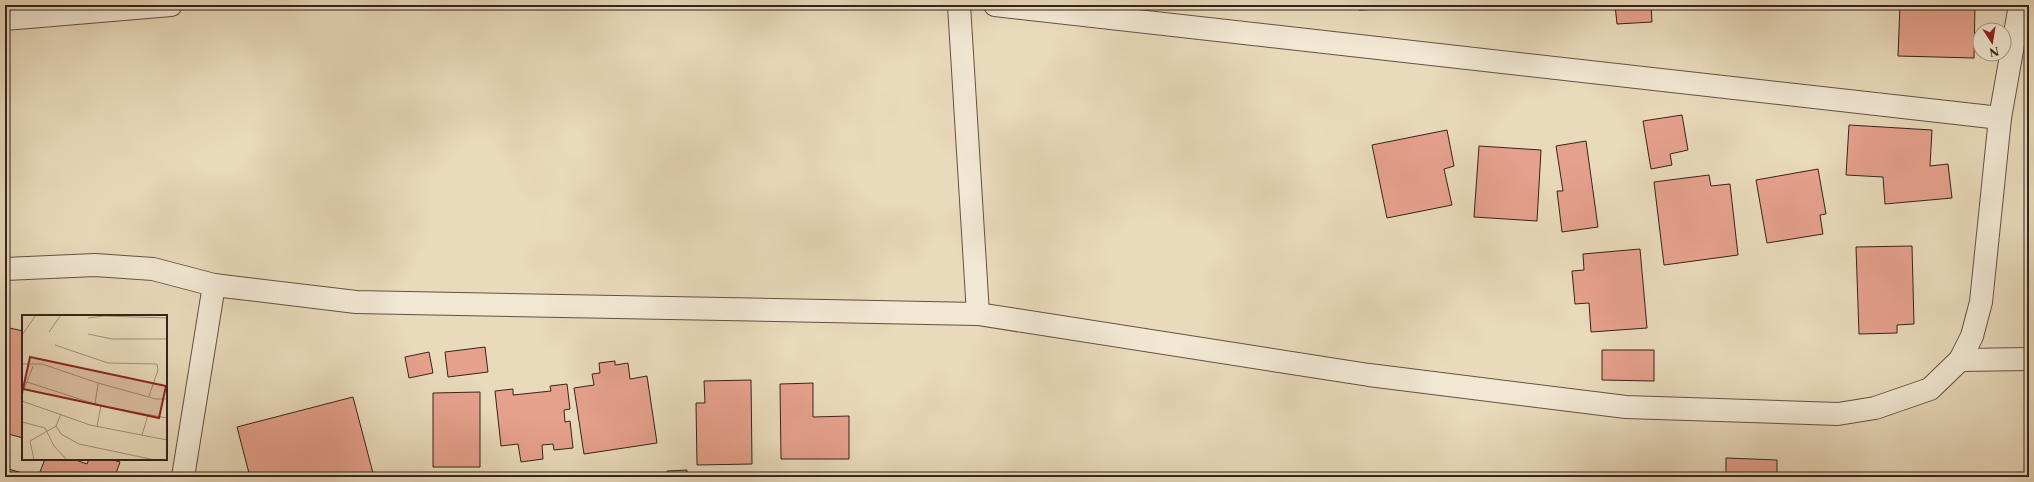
<svg xmlns="http://www.w3.org/2000/svg" width="2034" height="482" viewBox="0 0 2034 482" font-family="'Libre Caslon Text',serif">
<style>
.building{fill:#e6a18d;stroke:#36231a}
.lines{fill:none;stroke-linecap:round;stroke-linejoin:round}
.minor-casing{stroke:#635142;stroke-width:24}
.minor{stroke:#f1e7d3;stroke-width:22}
.inset-road{fill:none;stroke:#a1917b;stroke-width:1}
.view{fill:#8f2418;fill-opacity:0.15;stroke:#8f2418;stroke-width:2}
.inset-edge{fill:none;stroke:#36231a;stroke-width:2}
</style>
<rect width="100%" height="100%" fill="#e9dabb"/>
<filter id="stains"><feTurbulence type="fractalNoise" baseFrequency=".005" numOctaves="4"/><feColorMatrix values="0 0 0 0 .2 0 0 0 0 .09 0 0 0 0 .02 0 0 0 .5 -.17"/></filter>
<radialGradient id="worn" r=".72"><stop offset=".6" stop-color="#630" stop-opacity="0"/><stop offset="1" stop-color="#630" stop-opacity=".3"/></radialGradient>
<g class="building">
<polygon points="1359,5 1411,5 1411,8 1359,10"/>
<polygon points="1615,5 1651,5 1652,22 1617,24"/>
<polygon points="1900,5 1975,5 1974,58 1898,56"/>
<polygon points="1682,115 1688,150 1670,154 1672,165 1651,169 1643,121"/>
<polygon points="1849,125 1932,130 1930,166 1948,164 1952,198 1885,204 1883,177 1846,175"/>
<polygon points="1447,130 1454,166 1444,169 1452,205 1387,218 1372,145"/>
<polygon points="1586,141 1598,227 1562,232 1557,191 1563,191 1556,146"/>
<polygon points="1479,146 1541,150 1537,221 1474,217"/>
<polygon points="1818,169 1826,214 1820,215 1823,234 1767,243 1756,180"/>
<polygon points="1709,175 1711,186 1730,184 1738,255 1664,265 1654,182"/>
<polygon points="1912,246 1914,324 1897,325 1897,333 1859,334 1856,247"/>
<polygon points="1640,249 1647,328 1591,332 1589,303 1575,304 1572,271 1584,270 1583,254"/>
<polygon points="5,327 23,331 23,438 5,433"/>
<polygon points="485,347 488,372 448,377 445,352"/>
<polygon points="1602,350 1654,350 1654,381 1602,380"/>
<polygon points="429,352 433,373 409,378 405,357"/>
<polygon points="615,361 615,365 628,363 630,379 647,376 657,443 584,454 574,388 594,385 592,374 600,373 599,363"/>
<polygon points="751,380 752,464 697,465 696,403 705,403 704,381"/>
<polygon points="813,383 813,417 849,416 849,459 781,459 780,384"/>
<polygon points="567,384 570,409 564,410 565,422 570,421 573,448 554,450 553,444 542,445 543,459 521,462 518,444 501,446 495,391 513,389 513,395 551,391 550,386"/>
<polygon points="480,392 480,467 433,467 433,393"/>
<polygon points="353,397 374,477 250,477 237,427"/>
<polygon points="1726,458 1777,460 1777,477 1726,477"/>
<polygon points="45,459 73,459 87,464 89,459 110,459 120,462 115,476 118,477 38,477"/>
<polygon points="5,468 26,474 26,477 5,477"/>
<polygon points="687,470 687,477 668,477 667,471"/>
</g>
<g class="lines">
<defs>
<g id="minor">
<polyline points="959,5 978,314"/>
<polyline points="995,5 2000,118"/>
<polyline points="5,19 171,5"/>
<polyline points="5,269 95,265 153,269 214,285 356,302 978,314 1369,375 1626,407 1838,414 1875,408 1930,389 1960,360 1972,336 1981,302 2000,118 2020,5"/>
<polyline points="1960,360 2029,359"/>
<polyline points="183,477 214,285"/>
</g>
</defs>
<use href="#minor" class="minor-casing"/>
<use href="#minor" class="minor"/>
</g>
<g transform="translate(22 315)">
<rect width="145" height="145" fill="#e9dabb"/>
<path class="inset-road" d="M 66,3 L 82,1 L 145,3M 27,17 L 39,0M 66,19 L 90,24 L 145,24M 0,20 L 14,0M 33,30 L 86,48 L 135,49 L 136,55 L 127,81M 0,49 L 20,49 L 76,68 L 134,84 L 145,84M 5,67 L 79,91 L 145,103M 0,80 L 11,51M 0,86 L 68,110 L 145,125M 73,89 L 76,69M 0,107 L 23,113 L 32,131 L 45,145M 34,111 L 39,119 L 57,129 L 133,145M 75,111 L 79,91M 120,120 L 126,100M 12,145 L 8,126 L 34,111 L 39,99"/>
<path class="view" d="M 8,42 L 144,71 L 137,103 L 1,74 Z"/>
<rect width="145" height="145" class="inset-edge"/>
</g>
<rect width="2034" height="482" fill="none" stroke="#e9dabb" stroke-width="20"/>
<rect x="6" y="6" width="2022" height="470" fill="none" stroke="#36231a" stroke-width="2"/>
<rect x="10" y="10" width="2014" height="462" fill="none" stroke="#36231a"/>
<g transform="translate(1992 42) rotate(168)"><circle r="19" fill="#f1e7d3" stroke="#a69989"/>
<path d="M0-3L7 15L0 10L-7 15Z" fill="#8f2418"/>
<text y="-6" font-size="11" font-weight="bold" text-anchor="middle" fill="#36231a">N</text>
</g>
<rect width="100%" height="100%" filter="url(#stains)"/>
<rect width="100%" height="100%" fill="url(#worn)"/>
</svg>
